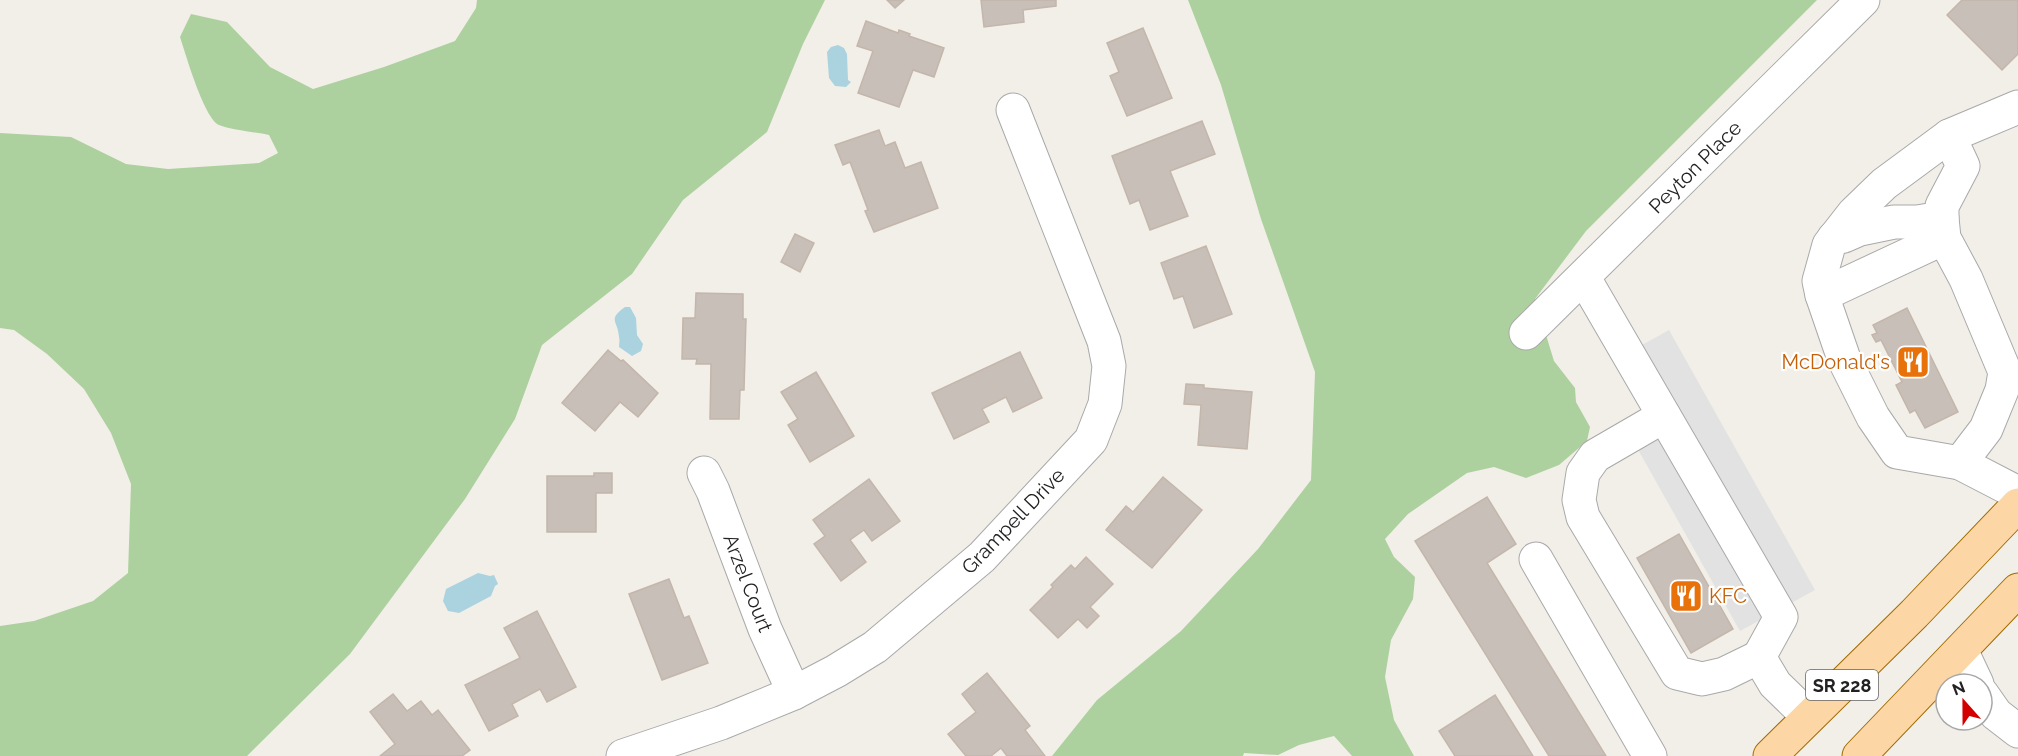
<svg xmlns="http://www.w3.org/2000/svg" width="2018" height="756" viewBox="0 0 2018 756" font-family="Raleway,sans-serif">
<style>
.forest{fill:#add19e}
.parking{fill:#e2e2e2}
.water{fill:#aad3df}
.building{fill:#c7bfb8;stroke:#c4b6ab;stroke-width:1.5}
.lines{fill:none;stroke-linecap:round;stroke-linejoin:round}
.minor-casing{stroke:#a9a9a9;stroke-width:35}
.major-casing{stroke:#a06b00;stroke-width:35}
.minor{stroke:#fff;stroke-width:33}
.major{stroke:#fcd6a4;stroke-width:33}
.labels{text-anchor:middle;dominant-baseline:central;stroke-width:4.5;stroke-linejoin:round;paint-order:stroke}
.shield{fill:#fff;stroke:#646464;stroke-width:1.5}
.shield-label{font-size:18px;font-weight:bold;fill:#222}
.street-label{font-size:20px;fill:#222;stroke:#fff}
.food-label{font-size:20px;fill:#c56008;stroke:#fff;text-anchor:end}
</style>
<rect width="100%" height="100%" fill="#f2efe9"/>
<g class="forest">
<path d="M 477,0 L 825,0 L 803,44 L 767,132 L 683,200 L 632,274 L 542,345 L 515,419 L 465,499 L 350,654 L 250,753 L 247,756 L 0,756 L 0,626 L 34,621 L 93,601 L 128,573 L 131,484 L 111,433 L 84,389 L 47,354 L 14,330 L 0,328 L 0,133 L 71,137 L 126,164 L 168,169 L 259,163 L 278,153 L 269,135 C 256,132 231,130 219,125 C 204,118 186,55 180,37 L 191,14 L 227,22 L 270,67 L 313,89 L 384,67 L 455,41 L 476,8 Z"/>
<polygon points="1188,0 1817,0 1586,231 1535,299 1554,361 1575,388 1576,402 1590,427 1587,441 1559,465 1526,478 1494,467 1467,473 1408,514 1385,539 1394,557 1415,577 1413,599 1391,640 1385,677 1394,720 1414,756 1352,756 1334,736 1299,745 1278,755 1244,753 1243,756 1052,756 1097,700 1181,631 1258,549 1311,480 1315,372 1261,219 1221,85"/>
</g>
<polygon class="parking" points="1669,330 1815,590 1740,631 1627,430 1648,417 1615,360"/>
<g class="water">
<polygon points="838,45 844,48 847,54 848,80 851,82 846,87 835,86 829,78 827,52 831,47"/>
<path d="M 625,307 L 630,307 L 636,318 L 637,335 L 643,344 L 641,351 L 632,356 L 619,347 C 619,344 620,340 619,337 C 618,320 607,320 625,307 Z"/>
<polygon points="478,573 490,576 494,575 498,584 495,586 491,596 459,613 448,611 443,601 446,589"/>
</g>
<g class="building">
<polygon points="887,0 904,0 895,8"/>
<polygon points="981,0 1056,0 1056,6 1023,10 1024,22 984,27"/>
<polygon points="1962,0 2018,0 2018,54 2002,70 1947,15"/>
<polygon points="866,21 898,33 899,30 910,34 909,36 944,48 934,77 913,70 899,107 858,93 873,51 857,46"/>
<polygon points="1143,28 1172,98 1127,116 1110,76 1119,72 1107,43"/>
<polygon points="1202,121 1215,154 1170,171 1188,216 1150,230 1139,200 1130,204 1112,156"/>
<polygon points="879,130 885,146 895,142 905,168 921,162 938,208 874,232 865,211 868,210 850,162 843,165 835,145"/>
<polygon points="795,234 814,243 800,272 781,262"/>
<polygon points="1206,246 1232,314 1194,328 1183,296 1174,299 1161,263"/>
<polygon points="696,293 743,294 743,319 746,319 744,390 740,390 739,419 710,419 711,364 696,364 697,359 682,359 683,318 695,318"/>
<polygon points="1907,308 1958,412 1925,428 1915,410 1910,413 1896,385 1902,382 1881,340 1876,342 1872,335 1877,333 1873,325"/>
<polygon points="608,350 621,361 623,360 658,393 638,417 620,402 595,431 562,403"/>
<polygon points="1020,352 1042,398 1013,412 1006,397 982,409 989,422 954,439 932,393"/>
<polygon points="816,372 854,436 810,462 788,425 798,419 781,392"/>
<polygon points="1186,384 1204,385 1204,388 1252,392 1247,449 1198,445 1201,405 1184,404"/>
<polygon points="594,473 612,473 612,493 596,493 596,532 547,532 547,476 594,476"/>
<polygon points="1163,477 1202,510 1152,568 1106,530 1126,506 1133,512"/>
<polygon points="869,479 900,521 872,541 864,530 850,540 866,562 841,581 814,544 825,536 813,520"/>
<polygon points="1487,497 1516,544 1487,563 1606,756 1549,756 1415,541"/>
<polygon points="1679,534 1733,629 1691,653 1637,558"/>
<polygon points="1086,557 1113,584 1090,607 1099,616 1087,628 1078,619 1058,638 1030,610 1053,587 1051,585 1071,565 1075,569"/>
<polygon points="669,579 684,618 689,616 708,663 662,680 629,594"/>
<polygon points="537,611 576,687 547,702 540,689 512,704 518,716 489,731 465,685 520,658 504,628"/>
<polygon points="987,673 1030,726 1025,730 1045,756 1007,756 1001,748 991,756 966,756 948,734 976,712 962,694"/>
<polygon points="393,694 407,711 421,701 432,715 438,710 470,750 462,756 380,756 395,744 370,712"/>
<polygon points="1495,695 1533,756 1455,756 1439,731"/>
</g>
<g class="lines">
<defs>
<g id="minor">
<polyline points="2018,107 1949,136 1884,184 1854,213 1829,245 1819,281 1822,295 1844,359 1873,417 1897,452 1960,463 2018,493"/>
<polyline points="1949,136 1963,166 1942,206 1942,218 1944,238 1966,279 2005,372 2002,390 1986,429 1960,463"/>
<polyline points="1834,238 1844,236 1860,229 1894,222 1917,222 1942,218"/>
<polyline points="1584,278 1781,617 1759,657 1775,684 1809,717"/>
<polyline points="1822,295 1944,238"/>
<polyline points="1526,333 1863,0"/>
<polyline points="1664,416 1595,456 1583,473 1579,500 1583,517 1677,673 1702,679 1724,674 1759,657"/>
<polyline points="704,473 713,491 765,629 794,693"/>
<polyline points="1536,559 1650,756"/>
<polyline points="1961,650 1977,684"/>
<polyline points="1982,694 1996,714 2018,731"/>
<polyline points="623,756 721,723 794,693 836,671 875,647 982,557 1091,440 1105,404 1109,366 1104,341 1013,110"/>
</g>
<g id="major">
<polyline points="1770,756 1914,614 2018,505"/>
<polyline points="1859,756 2018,590"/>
</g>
</defs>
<use href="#minor" class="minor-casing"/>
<use href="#major" class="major-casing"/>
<use href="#minor" class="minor"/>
<use href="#major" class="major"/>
</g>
<defs>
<symbol id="restaurant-square" viewBox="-11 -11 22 22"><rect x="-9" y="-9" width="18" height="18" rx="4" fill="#e8710a" stroke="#fff"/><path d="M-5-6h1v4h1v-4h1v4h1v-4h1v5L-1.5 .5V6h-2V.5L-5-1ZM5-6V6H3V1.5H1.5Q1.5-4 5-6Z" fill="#fff"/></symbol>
</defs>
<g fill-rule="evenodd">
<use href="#restaurant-square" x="1894" y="343" width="38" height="38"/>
<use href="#restaurant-square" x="1667" y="577" width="38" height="38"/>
</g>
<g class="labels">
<rect class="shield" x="1806" y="670" width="72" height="30" rx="4.5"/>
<g class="shield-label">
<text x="1842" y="685">SR 228</text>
</g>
<g class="street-label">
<text transform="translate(1695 167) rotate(-45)">Peyton Place</text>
<text transform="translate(1013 521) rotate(-46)">Grampell Drive</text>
<text transform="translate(748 583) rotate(69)">Arzel Court</text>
</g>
<g class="food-label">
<text x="1890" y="362">McDonald's</text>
<text x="1709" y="596" text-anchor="start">KFC</text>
</g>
</g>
<g transform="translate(1964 702) rotate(339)"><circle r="28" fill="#ffffff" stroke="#a7a7a7" stroke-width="1.5"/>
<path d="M0-4.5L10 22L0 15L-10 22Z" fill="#d40000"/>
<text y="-9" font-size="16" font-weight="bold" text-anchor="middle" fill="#222222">N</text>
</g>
</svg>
